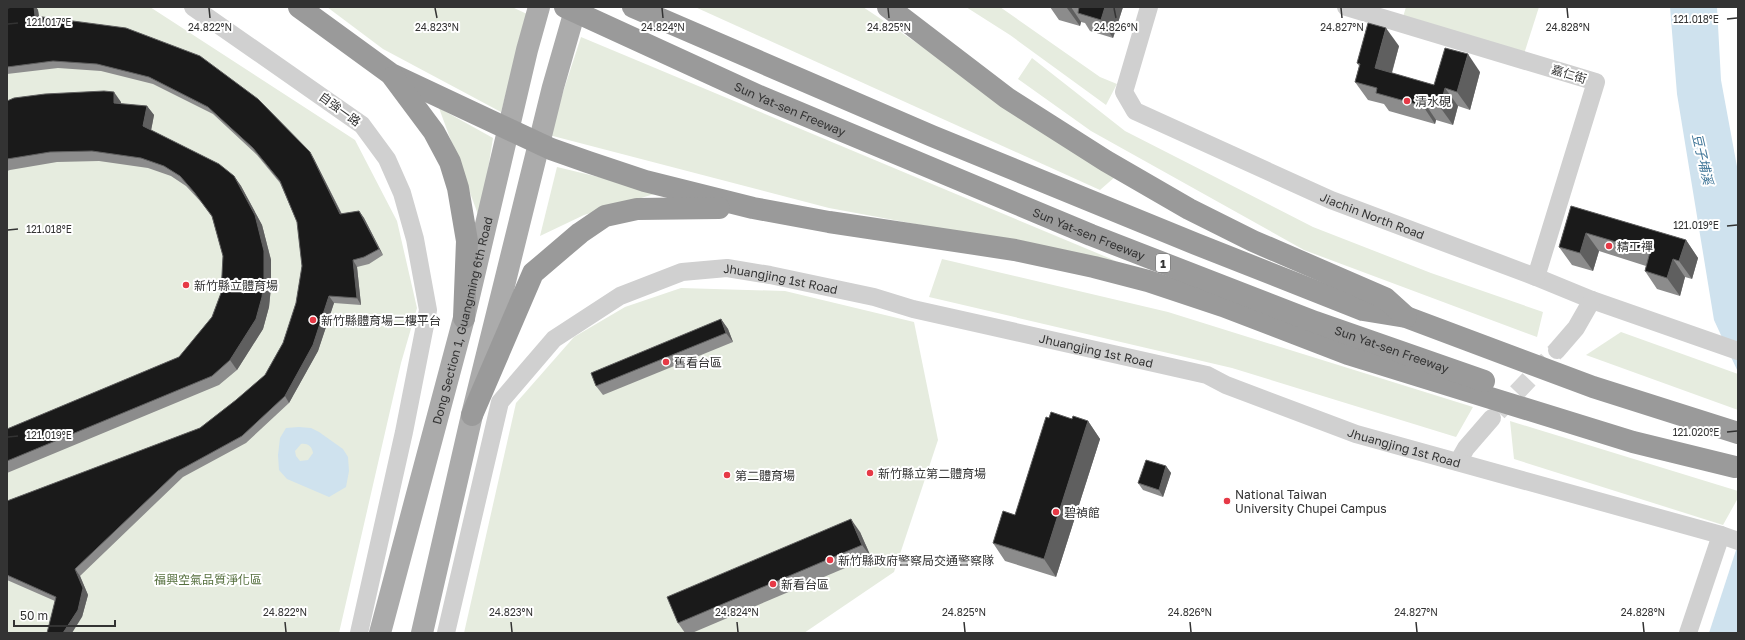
<svg xmlns="http://www.w3.org/2000/svg" width="1745" height="640" viewBox="0 0 1745 640" font-family="'Golos Text','Noto Sans TC',sans-serif">
<style>
.green{fill:#e6ecdf}
.water{fill:#cfe2ee;fill-rule:evenodd}
.lines{fill:none;stroke-linecap:round;stroke-linejoin:round}
.minor-tunnel{stroke:#d6d6d6;stroke-width:18;stroke-dasharray:18 9;stroke-linecap:butt}
.minor{stroke:#d0d0d0;stroke-width:18}
.major{stroke:#ababab;stroke-width:22}
.highway{stroke:#9a9a9a;stroke-width:22}
.wall{fill:#8c8c8c}
.shaded-wall{fill:#5f5f5f}
.building{fill:#1a1a1a;stroke:#5f5f5f}
.ticks{fill:none;stroke:#333;stroke-width:1.5}
.poi-dot{fill:#e63946;stroke:#fff;stroke-width:1.5}
.labels{text-anchor:middle;dominant-baseline:central;stroke-width:4;stroke-linejoin:round;paint-order:stroke}
.shield{fill:#fff;stroke:#707070;stroke-width:1}
.shield-label{font-size:11px;font-weight:bold;fill:#333}
.street-label{font-size:12px;fill:#333;stroke:#fff}
.poi-label{font-size:12px;fill:#333;stroke:#fff;text-anchor:start}
.park-label{font-size:12px;fill:#56703f;stroke:#fff}
.water-label{font-size:13px;font-style:italic;fill:#3f7597;stroke:#fff}
.ticks-label{font-size:10px;text-anchor:middle;fill:#333;stroke:#fff;stroke-width:4;stroke-linejoin:round;paint-order:stroke}
</style>
<rect width="100%" height="100%" fill="#fff"/>
<g class="green">
<polygon points="7,7 150,7 355,140 397,221 417,308 401,363 339,633 7,633"/>
<polygon points="327,7 512,7 527,14 501,112 383,49"/>
<polygon points="695,7 863,7 1116,176 1100,190"/>
<polygon points="966,7 1000,7 1100,77 1117,84 1106,105 1010,35"/>
<polygon points="1406,7 1539,7 1524,54 1403,17"/>
<polygon points="581,37 1116,261 829,208 549,135"/>
<polygon points="1032,58 1125,131 1313,227 1431,273 1543,312 1537,337 1304,250 1091,131 1018,79"/>
<polygon points="439,108 493,138 480,220"/>
<polygon points="557,167 661,192 584,215 540,236"/>
<polygon points="942,259 1168,312 1473,407 1456,437 1232,368 929,297"/>
<polygon points="681,288 785,291 914,322 938,440 894,572 804,633 464,633 516,403 574,337 625,307"/>
<polygon points="1621,332 1738,374 1738,410 1586,355"/>
<polygon points="1510,421 1738,491 1738,498 1723,525 1514,459"/>
</g>
<g class="water">
<polygon points="1670,7 1717,7 1721,80 1738,172 1738,372 1714,320 1677,94"/>
<path d="M 299,427 L 311,428 L 319,432 L 343,449 L 348,457 L 349,471 L 346,487 L 329,497 L 287,479 L 279,470 L 278,455 L 280,438 L 286,428 ZM 301,444 C 307,443 312,446 313,453 L 308,460 L 300,461 L 296,456 L 295,451 Z"/>
<polygon points="1738,544 1738,633 1709,633"/>
</g>
<g class="lines">
<polyline class="minor-tunnel" points="1498,412 1557,350"/>
<g class="minor">
<polyline points="193,7 362,125 387,159 402,193 415,239 428,310 404,432 359,633"/>
<path id="s1" d="M 1149,7 L 1124,92 L 1135,111 L 1331,200 L 1536,277 L 1592,300 L 1738,351"/>
<polyline points="1346,7 1596,82 1536,277"/>
<polyline points="1557,350 1576,328 1592,300"/>
<polyline points="1458,462 1466,448 1492,418"/>
<path id="s2" d="M 446,633 L 500,402 L 554,339 L 620,296 L 682,272 L 727,268 L 770,275 L 874,297 L 913,309 L 1207,375 L 1226,385 L 1356,434 L 1721,535 L 1738,541"/>
<polyline points="1688,633 1721,535"/>
</g>
<g class="major">
<path id="s3" d="M 380,633 L 464,318 L 527,50 L 539,7"/>
<polyline points="422,633 472,415 553,87 576,7"/>
</g>
<g class="highway">
<polyline points="299,7 391,74 551,149 588,162 645,181 753,208 829,222 1015,250 1094,267 1148,281 1223,306 1348,354 1633,442 1735,467"/>
<path id="s4" d="M 565,7 L 759,96 L 1091,235 L 1315,322 L 1484,381"/>
<polyline points="633,7 932,136 1196,244 1363,310 1406,317 1593,387 1738,433"/>
<polyline points="888,7 1007,98 1106,161 1189,209 1253,241 1385,298 1406,317"/>
<polyline points="393,77 434,132 450,162 458,188 467,241 464,318"/>
<polyline points="472,415 533,273 580,233 605,216 637,209 719,208"/>
</g>
</g>
<g class="wall">
<polygon points="13,7 36,7 38,10 39,17 310,152 314,159 342,214 359,211 364,218 383,255 369,264 357,267 361,305 334,303 318,351 289,403 246,443 183,477 80,576 88,595 82,617 55,601 7,580 7,501 200,428 236,400 265,375 283,343 296,303 302,266 297,222 280,183 257,155 213,114 153,84 101,71 58,68 7,74 7,8"/>
<polygon points="1050,7 1123,7 1113,38 1090,31 1085,23 1081,22 1080,26 1059,20"/>
<polygon points="1399,46 1392,73 1434,85 1480,72 1470,110 1458,106 1453,125 1436,120 1435,124 1389,111 1384,104 1368,100 1355,82 1359,66 1357,63"/>
<polygon points="7,101 121,102 121,104 147,106 154,115 151,130 234,176 241,186 262,225 271,260 271,287 269,307 263,329 237,370 219,385 7,473 7,429 179,357 212,317 221,293 223,256 212,217 201,202 186,186 171,176 148,168 99,161 57,162 10,170 7,171"/>
<polygon points="1571,206 1686,240 1698,258 1692,279 1685,277 1680,296 1657,289 1645,271 1646,266 1599,251 1593,271 1572,265 1559,247"/>
<polygon points="721,319 728,329 733,342 603,395 596,386"/>
<polygon points="1049,418 1088,421 1100,439 1056,577 1005,561 993,543 1015,515"/>
<polygon points="1166,466 1171,473 1163,497 1143,490 1138,483"/>
<polygon points="860,532 871,557 692,633 685,633 678,623"/>
</g>
<g class="shaded-wall">
<polygon points="34,7 36,7 38,10 40,23 35,16"/>
<polygon points="1068,7 1071,7 1081,22 1080,26 1067,8"/>
<polygon points="1105,7 1123,7 1113,38 1101,20"/>
<polygon points="1386,28 1399,46 1388,86 1375,68"/>
<polygon points="1468,54 1480,72 1470,110 1457,92"/>
<polygon points="1445,88 1458,106 1453,125 1440,107"/>
<polygon points="114,92 121,102 120,113 114,103"/>
<polygon points="1424,102 1436,120 1435,124 1423,106"/>
<polygon points="147,106 154,115 150,136 143,126"/>
<polygon points="310,152 314,159 345,221 340,214"/>
<polygon points="234,176 241,186 262,225 271,260 271,287 269,307 263,329 237,370 230,360"/>
<polygon points="359,211 364,218 383,255 379,249"/>
<polygon points="1586,233 1599,251 1593,271 1580,253"/>
<polygon points="1686,240 1698,258 1692,279 1679,261"/>
<polygon points="1673,259 1685,277 1680,296 1667,278"/>
<polygon points="353,260 357,267 361,305 357,298"/>
<polygon points="329,296 334,303 318,351 289,403 285,396"/>
<polygon points="721,319 728,329 733,342 726,333"/>
<polygon points="1088,421 1100,439 1056,577 1044,559"/>
<polygon points="1166,466 1171,473 1163,497 1159,490"/>
<polygon points="851,519 860,532 871,557 862,545"/>
<polygon points="75,569 80,576 88,595 82,617 72,633 63,633"/>
</g>
<g class="building">
<polygon points="13,7 34,7 35,16 126,28 200,56 258,99 310,152 340,214 359,211 379,249 364,257 353,260 357,298 329,296 313,345 285,396 242,436 178,471 75,569 83,588 78,610 63,633 47,633 56,597 7,575 7,501 200,428 236,400 265,375 283,343 296,303 302,266 297,222 280,181 253,148 208,107 149,77 97,64 53,61 7,67 7,8"/>
<polygon points="1078,7 1105,7 1101,20 1078,13 1079,7"/>
<polygon points="1368,23 1386,28 1375,68 1434,85 1445,48 1468,54 1457,92 1445,88 1440,107 1424,102 1423,106 1376,93 1377,88 1355,82 1360,64 1357,63"/>
<polygon points="104,91 114,92 114,103 147,106 143,126 219,164 234,176 255,215 264,251 264,278 262,297 256,319 230,360 212,376 7,461 7,429 179,357 212,317 221,293 223,256 212,216 194,192 180,176 164,166 141,158 92,151 50,152 7,159 7,101 14,98 45,94"/>
<polygon points="1571,206 1686,240 1679,261 1673,259 1667,278 1645,271 1650,252 1586,233 1580,253 1559,247"/>
<polygon points="721,319 726,333 596,386 591,373"/>
<polygon points="1051,412 1072,419 1073,416 1088,421 1044,559 993,543 1003,511 1015,515 1046,417 1049,418"/>
<polygon points="1146,460 1166,466 1159,490 1138,483"/>
<polygon points="851,519 862,545 678,623 667,597"/>
</g>
<path class="ticks" d="M 209,8 L 210,18M 435,8 L 437,18M 662,8 L 663,18M 888,8 L 889,18M 1114,8 L 1116,18M 1341,8 L 1342,18M 1567,8 L 1568,18M 1727,19 L 1737,18M 8,24 L 18,23M 1727,226 L 1737,225M 8,230 L 18,229M 1727,432 L 1737,431M 8,437 L 18,436M 285,622 L 286,632M 511,622 L 512,632M 737,622 L 738,632M 964,622 L 965,632M 1190,622 L 1191,632M 1416,622 L 1417,632M 1643,622 L 1644,632"/>
<g class="poi-dot">
<circle cx="1407" cy="101" r="4"/>
<circle cx="1609" cy="246" r="4"/>
<circle cx="186" cy="285" r="4"/>
<circle cx="313" cy="320" r="4"/>
<circle cx="666" cy="362" r="4"/>
<circle cx="870" cy="473" r="4"/>
<circle cx="727" cy="475" r="4"/>
<circle cx="1227" cy="501" r="4"/>
<circle cx="1056" cy="512" r="4"/>
<circle cx="830" cy="560" r="4"/>
<circle cx="773" cy="584" r="4"/>
</g>
<g class="labels">
<rect class="shield" x="1156" y="254" width="14" height="18" rx="3"/>
<g class="shield-label">
<text x="1163" y="263">1</text>
</g>
<g class="street-label">
<text transform="translate(1569 74) rotate(17)">嘉仁街</text>
<text stroke="none"><textPath href="#s4" startOffset="247">Sun Yat-sen Freeway</textPath></text>
<text transform="translate(340 109) rotate(36)">自強一路</text>
<text stroke="none"><textPath href="#s1" startOffset="370">Jiachin North Road</textPath></text>
<text stroke="none"><textPath href="#s4" startOffset="571">Sun Yat-sen Freeway</textPath></text>
<text stroke="none"><textPath href="#s2" startOffset="565">Jhuangjing 1st Road</textPath></text>
<text stroke="none"><textPath href="#s3" startOffset="323">Dong Section 1, Guangming 6th Road</textPath></text>
<text stroke="none"><textPath href="#s4" startOffset="895">Sun Yat-sen Freeway</textPath></text>
<text stroke="none"><textPath href="#s2" startOffset="889">Jhuangjing 1st Road</textPath></text>
<text stroke="none"><textPath href="#s2" startOffset="1213">Jhuangjing 1st Road</textPath></text>
</g>
<g class="poi-label">
<text x="1415" y="101">清水硯</text>
<text x="1617" y="246">精工禪</text>
<text x="194" y="285">新竹縣立體育場</text>
<text x="321" y="320">新竹縣體育場二樓平台</text>
<text x="674" y="362">舊看台區</text>
<text x="878" y="473">新竹縣立第二體育場</text>
<text x="735" y="475">第二體育場</text>
<text x="1235" y="494">National Taiwan<tspan x="1235" dy="14">University Chupei Campus</tspan></text>
<text x="1064" y="512">碧禎館</text>
<text x="838" y="560">新竹縣政府警察局交通警察隊</text>
<text x="781" y="584">新看台區</text>
</g>
<g class="park-label">
<text x="208" y="579">福興空氣品質淨化區</text>
</g>
<g class="water-label">
<text transform="translate(1703 159) rotate(77)">豆子埔溪</text>
</g>
</g>
<g class="ticks-label">
<text x="1696" y="23">121.018°E</text>
<text x="49" y="26">121.017°E</text>
<text x="210" y="31">24.822°N</text>
<text x="437" y="31">24.823°N</text>
<text x="663" y="31">24.824°N</text>
<text x="889" y="31">24.825°N</text>
<text x="1116" y="31">24.826°N</text>
<text x="1342" y="31">24.827°N</text>
<text x="1568" y="31">24.828°N</text>
<text x="1696" y="229">121.019°E</text>
<text x="49" y="233">121.018°E</text>
<text x="1696" y="436">121.020°E</text>
<text x="49" y="439">121.019°E</text>
<text x="285" y="616">24.822°N</text>
<text x="511" y="616">24.823°N</text>
<text x="737" y="616">24.824°N</text>
<text x="964" y="616">24.825°N</text>
<text x="1190" y="616">24.826°N</text>
<text x="1416" y="616">24.827°N</text>
<text x="1643" y="616">24.828°N</text>
</g>
<rect width="1745" height="640" fill="none" stroke="#333333" stroke-width="16"/>
<path d="M14 620v6h101v-6" fill="none" stroke="#333333" stroke-width="2"/>
<text x="20" y="620" font-size="12" fill="#333333" stroke="#ffffff" stroke-width="3" paint-order="stroke">50 m</text>
</svg>
